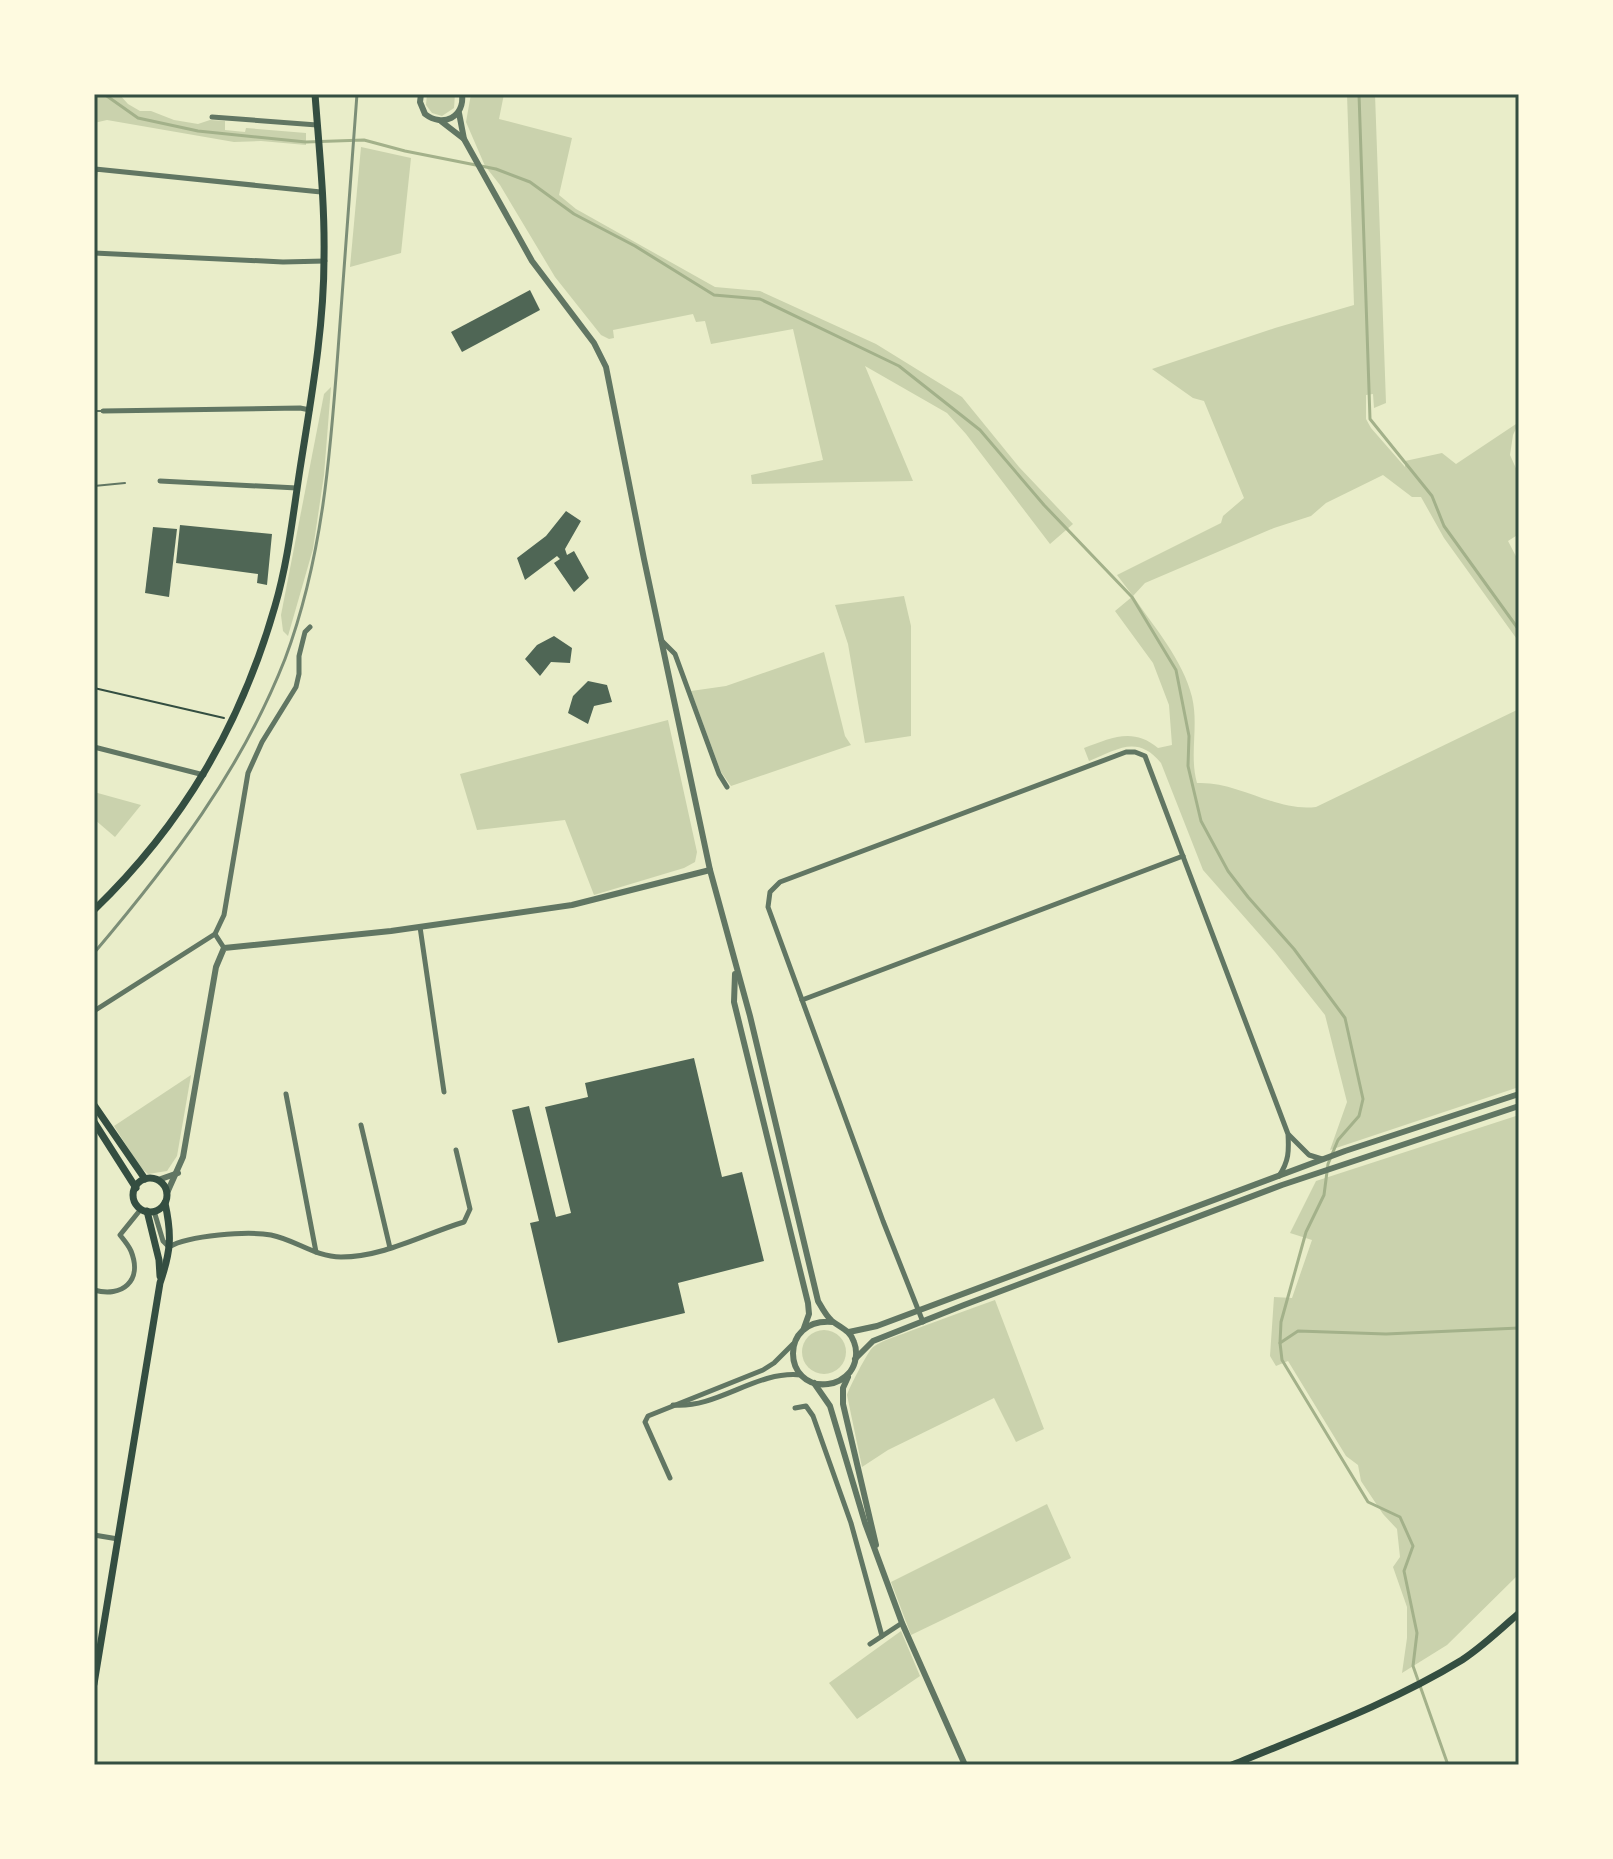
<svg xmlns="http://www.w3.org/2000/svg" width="1613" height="1859" viewBox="0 0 1613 1859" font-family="Manrope,sans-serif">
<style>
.green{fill:#cad2ad}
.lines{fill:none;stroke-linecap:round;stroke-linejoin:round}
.stream{stroke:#a3b18a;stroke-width:3}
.building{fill:#4f6655}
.path{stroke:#344e41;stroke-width:2}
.service{stroke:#617663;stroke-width:2}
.minor{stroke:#617663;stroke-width:5}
.tertiary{stroke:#617663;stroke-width:6}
.secondary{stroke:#344e41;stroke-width:7}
.rail{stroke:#7c8e77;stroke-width:3}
.neatline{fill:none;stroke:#344e41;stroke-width:3}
</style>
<rect width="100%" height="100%" fill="#e9edc9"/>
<g class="green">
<polygon points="94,94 119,94 128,104 140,111 151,111 174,120 198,124 210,120 225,121 225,130 245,132 246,128 306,133 306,145 261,141 234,142 107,120 94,123"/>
<polygon points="427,94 455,94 454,108 442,116 432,113 426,105"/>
<polygon points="471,94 504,94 499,119 572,138 559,195 576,209 715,287 760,291 876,344 931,378 962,397 1019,467 1073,524 1050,544 966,434 947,413 865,366 913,481 752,484 751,475 823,460 793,329 711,344 705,321 696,322 693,314 613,330 614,338 609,339 601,335 555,277 500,185 485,166 466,122"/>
<path d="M 1347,94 L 1375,94 L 1386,403 L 1374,408 L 1373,394 L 1366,395 L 1366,419 L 1371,428 L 1405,467 L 1405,461 L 1442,453 L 1456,464 L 1519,422 L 1513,435 L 1510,455 L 1519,475 L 1519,534 L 1508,541 L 1519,562 L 1519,642 L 1444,538 L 1421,497 L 1412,497 L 1383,475 L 1326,503 L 1311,516 L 1274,528 L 1145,583 L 1133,596 C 1154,627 1183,660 1192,697 C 1199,726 1189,755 1197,783 C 1238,781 1276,812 1316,807 L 1519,709 L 1519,1087 L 1330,1150 L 1347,1102 L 1325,1015 L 1275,952 L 1203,870 L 1161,763 C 1137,734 1117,750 1089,761 L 1084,748 C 1111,738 1133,727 1158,748 L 1172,745 L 1169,705 L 1153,663 L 1115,611 L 1133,596 L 1117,575 L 1221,523 L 1223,516 L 1244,498 L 1204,401 L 1193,398 L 1152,369 L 1275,328 L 1354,305 Z"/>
<polygon points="361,147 411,158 401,253 350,267"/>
<polygon points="331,387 324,475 313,549 288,636 283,631 281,615 324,394"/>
<polygon points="904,596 911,626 911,736 865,743 848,644 835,605"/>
<polygon points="824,652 845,736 851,745 731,786 721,772 691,691 726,686"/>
<polygon points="668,720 697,852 695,862 684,868 594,895 565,820 477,830 460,774"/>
<polygon points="94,792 141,805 115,837 94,819"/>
<polygon points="191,1075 177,1156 167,1171 148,1174 140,1167 114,1126"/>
<polygon points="1519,1115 1519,1574 1447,1645 1402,1673 1407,1638 1407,1607 1393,1567 1400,1557 1397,1529 1383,1514 1361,1481 1358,1465 1346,1456 1288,1361 1276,1366 1270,1356 1274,1297 1292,1298 1312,1240 1290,1233 1316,1181"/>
<path d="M 995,1300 L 1044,1429 L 1016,1442 L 994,1398 L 888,1450 L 862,1467 L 847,1395 C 848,1390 868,1351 873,1347 C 884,1339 901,1335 913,1330 C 940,1320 967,1310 995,1300 Z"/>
<circle cx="824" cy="1352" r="22"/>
<polygon points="1047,1504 1071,1558 911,1635 891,1582"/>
<polygon points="901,1631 920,1676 857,1719 829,1683"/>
</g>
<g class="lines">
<g class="stream">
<polyline points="104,94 138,118 198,131 306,142 364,140 405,151 496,169 530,182 574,214 635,246 714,295 760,299 899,366 980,430 1044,505 1132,597 1176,670 1189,736 1188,766 1201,821 1228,871 1248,897 1294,949 1345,1018 1363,1099 1359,1116 1338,1140 1328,1164 1324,1195 1306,1232 1281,1322 1280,1343"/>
<polyline points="1359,94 1370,419 1432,496 1444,526 1519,630"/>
<polyline points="1448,1765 1413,1666 1417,1633 1404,1571 1413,1546 1400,1517 1368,1502 1282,1360 1280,1343 1298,1331 1386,1334 1519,1328"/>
</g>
</g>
<g class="building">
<polygon points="530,290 540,310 462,352 451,332"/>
<polygon points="566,511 581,521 565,549 567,555 574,551 589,578 574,592 554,563 560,559 557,556 525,580 517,558 546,536"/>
<polygon points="180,525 272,534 267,585 257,583 258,574 176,563"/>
<polygon points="153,527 177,529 169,597 145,593"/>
<polygon points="554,636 572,648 570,663 551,662 540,676 525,659 537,645"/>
<polygon points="588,681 607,685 612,702 594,706 588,724 568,713 573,696"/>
<polygon points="694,1058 722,1177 742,1172 764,1261 678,1283 685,1313 558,1343 530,1223 539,1221 512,1110 529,1106 556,1217 571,1213 545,1107 588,1097 585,1083"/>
</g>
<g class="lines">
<polyline class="path" points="94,688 224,718"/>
<g class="service">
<polyline points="94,411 102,411"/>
<polyline points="94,486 125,483"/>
</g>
<g class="minor">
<polyline points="212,117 317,125"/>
<polyline points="94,190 95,169 321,192"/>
<polyline points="94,253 283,262 325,261"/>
<polyline points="103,411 300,408 310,410"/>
<polyline points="160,481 297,488"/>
<polyline points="661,640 675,654 719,774 727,787"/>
<polyline points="94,747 204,775"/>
<polyline points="420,927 444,1092"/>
<polyline points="224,948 215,934 224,915 248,773 262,742 296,687 299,674 299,656 305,632 310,627"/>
<polyline points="802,1000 1183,856"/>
<polyline points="94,1011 215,934"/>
<polyline points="286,1094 316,1252"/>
<polyline points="361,1125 390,1248"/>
<polyline points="1289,1135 1309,1155 1322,1159"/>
<path d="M 154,1211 L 163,1241 L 169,1247 C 189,1235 248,1231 271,1235 C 296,1240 315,1257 341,1257 C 384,1257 424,1234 464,1222 L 470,1209 L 456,1150"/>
<path d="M 94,1290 C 122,1298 143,1281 131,1251 C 129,1246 124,1240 120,1235 L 141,1209"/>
<path d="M 923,1322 L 883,1221 L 768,907 L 770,892 L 780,882 L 1126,752 L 1135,752 L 1145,756 L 1288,1134 C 1289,1151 1289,1161 1279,1176"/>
<path d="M 673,1405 C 718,1409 756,1370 801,1375"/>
<polyline points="795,1408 806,1406 813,1416 851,1523 882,1636"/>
<polyline points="670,1478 645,1422 648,1416 763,1370 774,1363 793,1344"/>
<polyline points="94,1535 118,1539"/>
<polyline points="870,1644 902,1623"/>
</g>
<g class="tertiary">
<path d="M 421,94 L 420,102 L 425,114 C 443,128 465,117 462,94"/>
<path d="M 459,113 L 464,139 L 532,261 L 594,343 L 606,367 L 644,559 L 710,870 L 750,1016 L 818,1301 C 822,1308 826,1316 832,1321 C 841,1328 850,1330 854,1342 C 858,1352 856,1364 850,1372 C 844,1379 837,1383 828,1384 C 783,1390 778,1317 833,1322"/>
<polyline points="442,122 464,139"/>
<polyline points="735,974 734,1002 808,1303 809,1314 804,1328"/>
<polyline points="158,1180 178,1173"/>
<polyline points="167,1193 183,1157 216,967 224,948 391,931 572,905 710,870"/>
<polyline points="849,1332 877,1326 1345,1151 1519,1094"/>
<polyline points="855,1359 873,1341 964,1305 1282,1185 1519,1106"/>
<polyline points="848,1377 843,1388 843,1404 876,1545"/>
<polyline points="814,1383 830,1406 865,1523 902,1623 965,1765"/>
</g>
<g class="secondary">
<path d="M 94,910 C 183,824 241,725 275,606 C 288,562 293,514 300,469 C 311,399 324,328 324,258 C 325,203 319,148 315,94"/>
<polyline points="94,1105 145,1179"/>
<polyline points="94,1122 136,1188"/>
<circle cx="150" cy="1195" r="17"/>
<polyline points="147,1211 159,1260 160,1276"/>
<path d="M 94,1684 L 160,1283 C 171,1251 172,1235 165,1203"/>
<path d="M 1232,1765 C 1309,1733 1390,1704 1462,1660 C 1482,1647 1501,1629 1519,1613"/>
</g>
<path class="rail" d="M 94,953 C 171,862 241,771 285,659 C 324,555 331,446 339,337 C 345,256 351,175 357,94"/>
</g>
<rect width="1613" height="1859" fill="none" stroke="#fefae0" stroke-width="192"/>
<rect x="96" y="96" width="1421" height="1667" class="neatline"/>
</svg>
